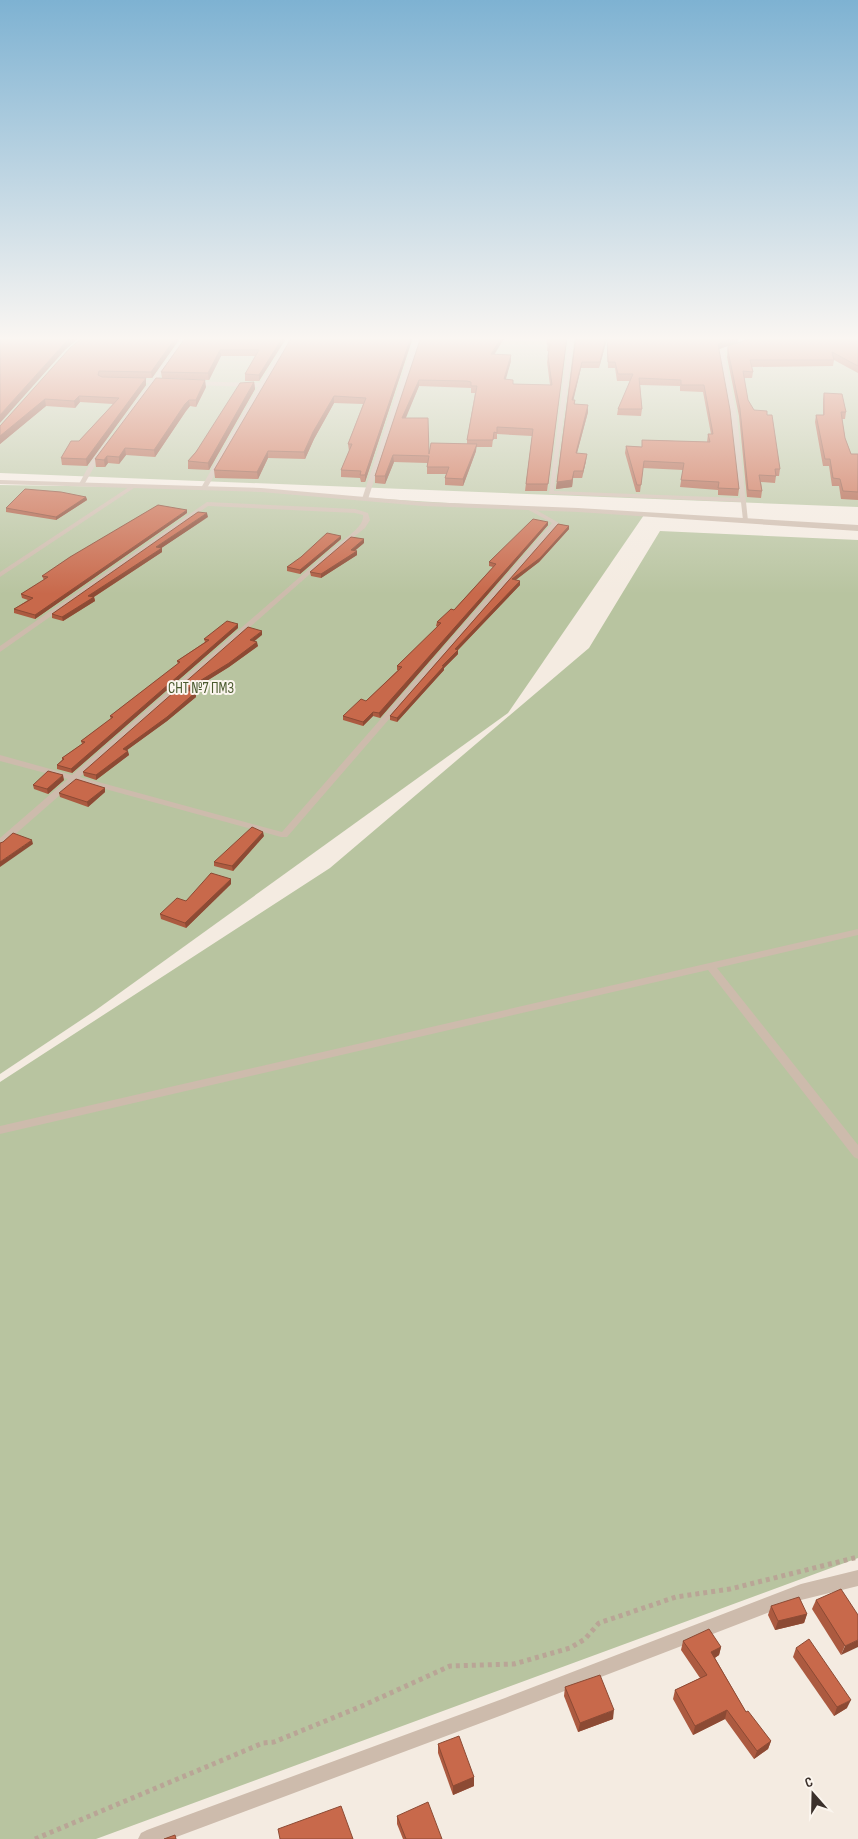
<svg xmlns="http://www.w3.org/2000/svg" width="858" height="1839" viewBox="0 0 858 1839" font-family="'Sofia Sans Condensed',sans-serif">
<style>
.green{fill:#b8c4a0}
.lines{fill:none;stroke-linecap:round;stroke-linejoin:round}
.path{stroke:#b9a596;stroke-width:5;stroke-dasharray:4 4;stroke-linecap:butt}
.service{fill:#cdbbac;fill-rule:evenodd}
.minor{fill:#cdbbac;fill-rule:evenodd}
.wall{fill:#ac5a40;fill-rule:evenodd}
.shaded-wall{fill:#8c4a34}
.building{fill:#c8694b;stroke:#8c4a34}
.labels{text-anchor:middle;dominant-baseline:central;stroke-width:4;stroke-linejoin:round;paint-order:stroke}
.park-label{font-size:15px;fill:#4a5a2e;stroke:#fbf5ee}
</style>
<rect width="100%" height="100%" fill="#f4ebe1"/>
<g class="green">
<polygon points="0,337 858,337 858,507 0,473"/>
<polygon points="0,485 204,488 644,515 508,713 96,1010 0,1074"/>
<polygon points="660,531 858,540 858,1558 96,1839 0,1839 0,1082 330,868 589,648"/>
</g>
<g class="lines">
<polyline class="path" points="35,1839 263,1743 274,1742 362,1706 450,1666 514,1664 570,1648 585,1639 599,1623 676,1597 730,1589 858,1557"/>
<g class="service">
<polygon points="183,337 188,337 157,380 169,381 169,383 155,383 124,426 120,426 119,425 149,383 134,383 131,381 132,380 152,380"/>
<polygon points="289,337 294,337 207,488 202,489 201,488 258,387 192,385 189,383 192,381 260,383"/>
<polygon points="415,337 421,337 368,499 363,500 362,499"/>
<polygon points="569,337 574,337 554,491 740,498 731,416 719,357 719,350 741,343 735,337 740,337 747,342 747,344 725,351 725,357 737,416 748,521 743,520 741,502 549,494"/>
<polygon points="108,439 113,440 98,460 84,485 80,485 79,484 92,460"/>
<polygon points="132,485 135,487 134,488 0,577 0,572"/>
<path d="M 207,502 L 355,509 L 368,513 L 370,520 L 365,528 L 336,551 L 80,777 L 282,832 L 552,523 L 527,509 L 527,507 L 531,507 L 559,523 L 287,837 L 281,837 L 76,781 L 3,845 L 0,846 L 0,838 L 68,779 L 0,761 L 0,755 L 72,775 L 332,549 C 341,541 365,527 363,515 L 355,513 L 208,506 L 0,652 L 0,646 Z"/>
<polygon points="858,929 858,935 717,968 858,1145 858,1159 854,1157 708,970 0,1134 0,1126"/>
<polygon points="858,1570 858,1586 801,1600 505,1714 171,1839 138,1839 141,1833 147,1830 505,1698 801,1584"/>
</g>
<polygon class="minor" points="0,480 261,488 423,502 578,508 858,525 858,531 578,512 423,506 261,492 0,484"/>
</g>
<g class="wall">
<polygon points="83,337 181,337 152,378 126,378 146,385 87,466 62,465 61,458 79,441 113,404 80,402 75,408 46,406 0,444 0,426"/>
<polygon points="186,337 287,337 259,381 245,381 245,374 255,356 221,356 209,380 162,378 161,372"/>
<polygon points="293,337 413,337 365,482 361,482 360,478 341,477 341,470 349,451 348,444 363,404 334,403 314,439 305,459 268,458 258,479 215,478 214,470"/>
<path d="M 421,337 L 505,337 L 494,354 L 511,361 L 505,379 L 513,380 L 513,384 L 550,385 L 547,362 L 549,351 L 547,351 L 548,337 L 568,337 L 567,337 L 547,491 L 525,491 L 532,436 L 497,434 L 497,439 L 493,439 L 492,447 L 476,447 L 476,451 L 463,486 L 445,485 L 445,478 L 446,474 L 427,474 L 427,463 L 394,462 L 385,484 L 375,483 L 375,476 ZM 419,386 L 471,388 L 471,393 L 475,393 L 467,440 L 467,444 L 429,454 L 405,418 Z"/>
<polygon points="575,337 738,337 738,342 719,349 739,489 738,496 718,495 718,490 680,487 683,470 643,468 640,492 636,492 625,453 626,446 642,447 642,440 707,442 708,434 711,434 703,392 680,391 680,386 640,385 642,409 641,416 617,415 618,409 630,381 617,381 615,368 608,368 607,339 599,368 581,368 573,400 575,400 575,404 588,405 588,412 577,453 586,461 582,478 573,478 572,487 556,489"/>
<polygon points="742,337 858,337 858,373 834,360 833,366 752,367 753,372 752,378 744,378 748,400 780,469 779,476 776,476 775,483 761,482 762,491 761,498 747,497 739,416 727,357 728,346 747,340"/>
<polygon points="254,382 255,389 209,470 188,469 188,461"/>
<polygon points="206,387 196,407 190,406 186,411 155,457 126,455 119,464 108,463 105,467 96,467 95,459"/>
<polygon points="824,393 846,412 845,419 842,419 845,438 851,454 858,454 858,500 841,499 839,486 832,486 829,466 823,466 815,422 816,415 823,415 823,400"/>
<polygon points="86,497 87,500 56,520 6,512 6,508"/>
<polygon points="187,513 35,619 14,613 14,609 28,600 22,598 21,594 44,580 42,576"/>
<polygon points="208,517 161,548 162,552 94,597 95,601 63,621 52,618 52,614"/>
<polygon points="548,522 548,525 380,718 373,716 363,726 343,720 343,716 366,701 398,670 397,670 397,666 438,627 436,626 437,622 454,610 493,567 489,566 489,562"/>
<polygon points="558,524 569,526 569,529 539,562 515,580 520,585 458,650 458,654 444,668 444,670 397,722 390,720 390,716"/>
<polygon points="341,539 300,574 287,571 287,567"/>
<polygon points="364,543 354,551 357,555 321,578 311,576 310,572"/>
<polygon points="238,628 72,773 57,769 57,765 62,760 62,758 82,744 81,741 111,719 110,716 178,664 177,661 205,642 204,639"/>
<polygon points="262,635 254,641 258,646 229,667 190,691 196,697 167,721 127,750 129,755 96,780 84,776 83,772"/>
<polygon points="64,780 48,794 34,789 33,785"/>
<polygon points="105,788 105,792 88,807 60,797 59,793"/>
<polygon points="264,836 233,871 214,866 214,862"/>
<polygon points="231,884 186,928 161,919 160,914 186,901"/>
<polygon points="816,1600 858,1615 841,1655 812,1609"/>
<polygon points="771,1606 807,1614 804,1623 775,1630 768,1615"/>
<polygon points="683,1641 721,1647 719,1655 715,1658 746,1712 771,1741 768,1749 754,1759 725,1719 693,1735 673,1699 675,1690 700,1678 681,1650"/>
<polygon points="796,1648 847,1708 834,1716 793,1657"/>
<polygon points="565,1687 613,1719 578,1732 564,1696"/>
<polygon points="438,1744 474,1777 474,1786 453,1795 438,1753"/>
<polygon points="397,1816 442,1839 403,1839 397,1824"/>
</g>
<g class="shaded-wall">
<polygon points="72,337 80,337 65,350 0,423 0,415 64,344"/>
<polygon points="176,337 181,337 152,378 151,372"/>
<polygon points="283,337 287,337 259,381 259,375"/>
<polygon points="411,337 413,337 365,482 365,475"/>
<polygon points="502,337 505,337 491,360 491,354"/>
<polygon points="606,337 607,337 607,339 599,368 600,362"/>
<polygon points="737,337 738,337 738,342 717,350 718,344"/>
<polygon points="220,350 221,356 209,380 208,373"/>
<polygon points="511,355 511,361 504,386 504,379"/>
<polygon points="582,362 581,368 572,406 572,400"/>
<polygon points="146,378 146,385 87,466 86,459"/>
<polygon points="205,380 206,387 196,407 196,400"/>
<polygon points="419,380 419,386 403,425 402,418"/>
<polygon points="254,382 255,389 209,470 208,463"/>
<polygon points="79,396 80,402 75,408 74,401"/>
<polygon points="334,396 334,403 314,439 305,459 304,452 313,432"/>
<polygon points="45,399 46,406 0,444 0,436"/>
<polygon points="189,400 190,406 186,411 155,457 154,450 185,404"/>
<polygon points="588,405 588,412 575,460 576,453"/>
<polygon points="477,444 476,451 463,486 463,479"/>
<polygon points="125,448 126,455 119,464 119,457"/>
<polygon points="268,451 268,458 258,479 257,472"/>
<polygon points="587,454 586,461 582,478 583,471"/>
<polygon points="393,455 394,462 385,484 385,476"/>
<polygon points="107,456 108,463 105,467 104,460"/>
<polygon points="574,471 572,487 556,489 557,482"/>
<polygon points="86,497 87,500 56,520 56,517"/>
<polygon points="187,510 187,513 35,619 35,615"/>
<polygon points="207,513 208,517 157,551 156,547"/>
<polygon points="548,522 548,525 380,718 379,713"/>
<polygon points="569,526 569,529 539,562 512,583 512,579"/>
<polygon points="341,536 341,539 300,574 300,570"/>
<polygon points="364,539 364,543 351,554 351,550"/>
<polygon points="162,548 162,552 89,600 88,596"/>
<polygon points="357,551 357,555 321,578 321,574"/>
<polygon points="520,581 520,585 456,652 458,650 458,654 444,668 444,670 397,722 397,718 442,666 455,649"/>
<polygon points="94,597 95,601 63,621 62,617"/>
<polygon points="238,624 238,628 72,773 71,769"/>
<polygon points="262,631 262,635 251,644 250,640"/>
<polygon points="257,642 258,646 229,667 186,694 185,690"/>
<polygon points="196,692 196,697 167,721 123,753 123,749"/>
<polygon points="373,712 373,716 363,726 363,722"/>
<polygon points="128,751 129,755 96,780 96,775"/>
<polygon points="63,775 64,780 48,794 47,789"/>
<polygon points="105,788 105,792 88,807 87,802"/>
<polygon points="263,832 264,836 233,871 232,866"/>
<polygon points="32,840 33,844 0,867 0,862"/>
<polygon points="231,879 231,884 186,928 185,923"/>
<polygon points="807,1614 804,1623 775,1630 778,1621"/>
<polygon points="858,1640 858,1647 841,1655 845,1646"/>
<polygon points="721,1647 719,1655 709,1661 711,1652"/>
<polygon points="851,1700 847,1708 834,1716 837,1707"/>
<polygon points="614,1710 613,1719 578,1732 580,1723"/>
<polygon points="727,1710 725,1719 693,1735 695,1726"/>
<polygon points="771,1741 768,1749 754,1759 757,1751"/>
<polygon points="474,1777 474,1786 453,1795 453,1786"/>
</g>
<g class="building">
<polygon points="0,337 72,337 64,344 0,415"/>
<polygon points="83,337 176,337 151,372 99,371 98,375 102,377 146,378 86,459 61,458 71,441 79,441 119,398 79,396 74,401 45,399 0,436 0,426 70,348"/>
<polygon points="186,337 283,337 259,375 245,374 259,350 220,350 208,373 161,372"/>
<polygon points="292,337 411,337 365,475 360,475 361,471 341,470 352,444 348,444 366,398 334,396 313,432 304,452 268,451 257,472 214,470"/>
<polygon points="421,337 502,337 491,354 511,355 504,379 513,380 513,384 552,385 548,356 550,344 547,344 548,337 567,337 548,484 526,484 533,429 497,427 497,433 494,432 493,440 467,440 477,386 471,386 471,382 467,381 419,380 402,418 428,418 429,454 431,443 477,444 463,479 445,478 449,467 427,467 429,456 393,455 385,476 375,476"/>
<polygon points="576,337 606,337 600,362 582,362 572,400 575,400 574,404 588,405 576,453 587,454 583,471 574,471 572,480 557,482"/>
<polygon points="607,337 737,337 718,344 730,410 739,489 718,488 719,482 681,480 684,463 644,461 641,485 637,485 626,446 642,447 642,440 710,442 708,434 713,434 704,385 681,385 681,380 639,378 642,409 618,409 633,374 618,374 615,362 608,362"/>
<polygon points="749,337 858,337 858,366 832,352 834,360 750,360 753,372 743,371 748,400 754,410 767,411 767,415 772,415 780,469 775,469 776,476 759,475 762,491 748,490 740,409 728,351 728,346 749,339"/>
<polygon points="156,378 205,380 196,400 189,400 185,404 154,450 125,448 119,457 107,456 104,460 95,459"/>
<polygon points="254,382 208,463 188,461 196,452 240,383"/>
<polygon points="824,393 842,394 846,412 841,412 845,438 851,454 858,454 858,492 843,491 840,479 833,478 830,459 825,459 816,415 824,415"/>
<polygon points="25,489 61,492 86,497 56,517 6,508"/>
<polygon points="158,505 187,510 35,615 14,609 33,598 21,594 48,577 42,576 70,557"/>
<polygon points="198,512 207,513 156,547 162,548 88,596 94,597 62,617 52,614"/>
<polygon points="533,519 548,522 379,713 373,712 363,722 343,716 361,699 366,701 402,667 397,666 441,623 437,622 451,609 454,610 496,564 489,562"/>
<polygon points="558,524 569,526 540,558 512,579 520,581 455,649 458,650 442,666 444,666 397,718 390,716"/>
<polygon points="327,533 341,536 300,570 287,567 301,557"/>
<polygon points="351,537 364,539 351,550 357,551 321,574 310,572"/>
<polygon points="227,621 238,624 71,769 57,765 64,759 62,758 85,742 81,741 113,717 110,716 180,662 177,661 209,640 204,639"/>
<polygon points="248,627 262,631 250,640 257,642 229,663 185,690 196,692 167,717 123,749 128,751 96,775 83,772"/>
<polygon points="48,771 63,775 47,789 33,785"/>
<polygon points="76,779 105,788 87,802 59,793"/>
<polygon points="252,827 263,832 232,866 214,862"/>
<polygon points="13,833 32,840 0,862 0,843 3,842"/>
<polygon points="211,873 231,879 185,923 160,914 177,898 186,901"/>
<polygon points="841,1589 858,1615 858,1640 845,1646 816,1600"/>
<polygon points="799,1597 807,1614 778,1621 771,1606"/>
<polygon points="709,1629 721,1647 711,1652 746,1712 748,1711 771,1741 757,1751 727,1710 695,1726 675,1690 707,1675 683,1641"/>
<polygon points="809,1639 851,1700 837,1707 796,1648"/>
<polygon points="600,1675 614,1710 580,1723 565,1687"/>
<polygon points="459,1736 474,1777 453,1786 438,1744"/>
<polygon points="428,1802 442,1839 406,1839 397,1816"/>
<polygon points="341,1806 353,1839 280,1839 278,1829"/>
<polygon points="175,1835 176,1839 164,1839"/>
</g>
<linearGradient id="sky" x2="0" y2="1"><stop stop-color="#7eb2d2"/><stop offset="0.57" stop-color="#faf6f2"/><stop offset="1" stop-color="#faf6f2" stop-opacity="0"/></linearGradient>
<rect width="858" height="594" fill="url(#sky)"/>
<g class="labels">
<g class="park-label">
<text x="201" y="688">СНТ №7 ПМЗ</text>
</g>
</g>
<g transform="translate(813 1794) rotate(340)" stroke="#fbf5ee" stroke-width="4" paint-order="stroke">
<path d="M0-4L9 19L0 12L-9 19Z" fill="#3b302b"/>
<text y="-8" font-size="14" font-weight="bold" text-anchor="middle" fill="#3b302b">С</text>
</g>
</svg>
